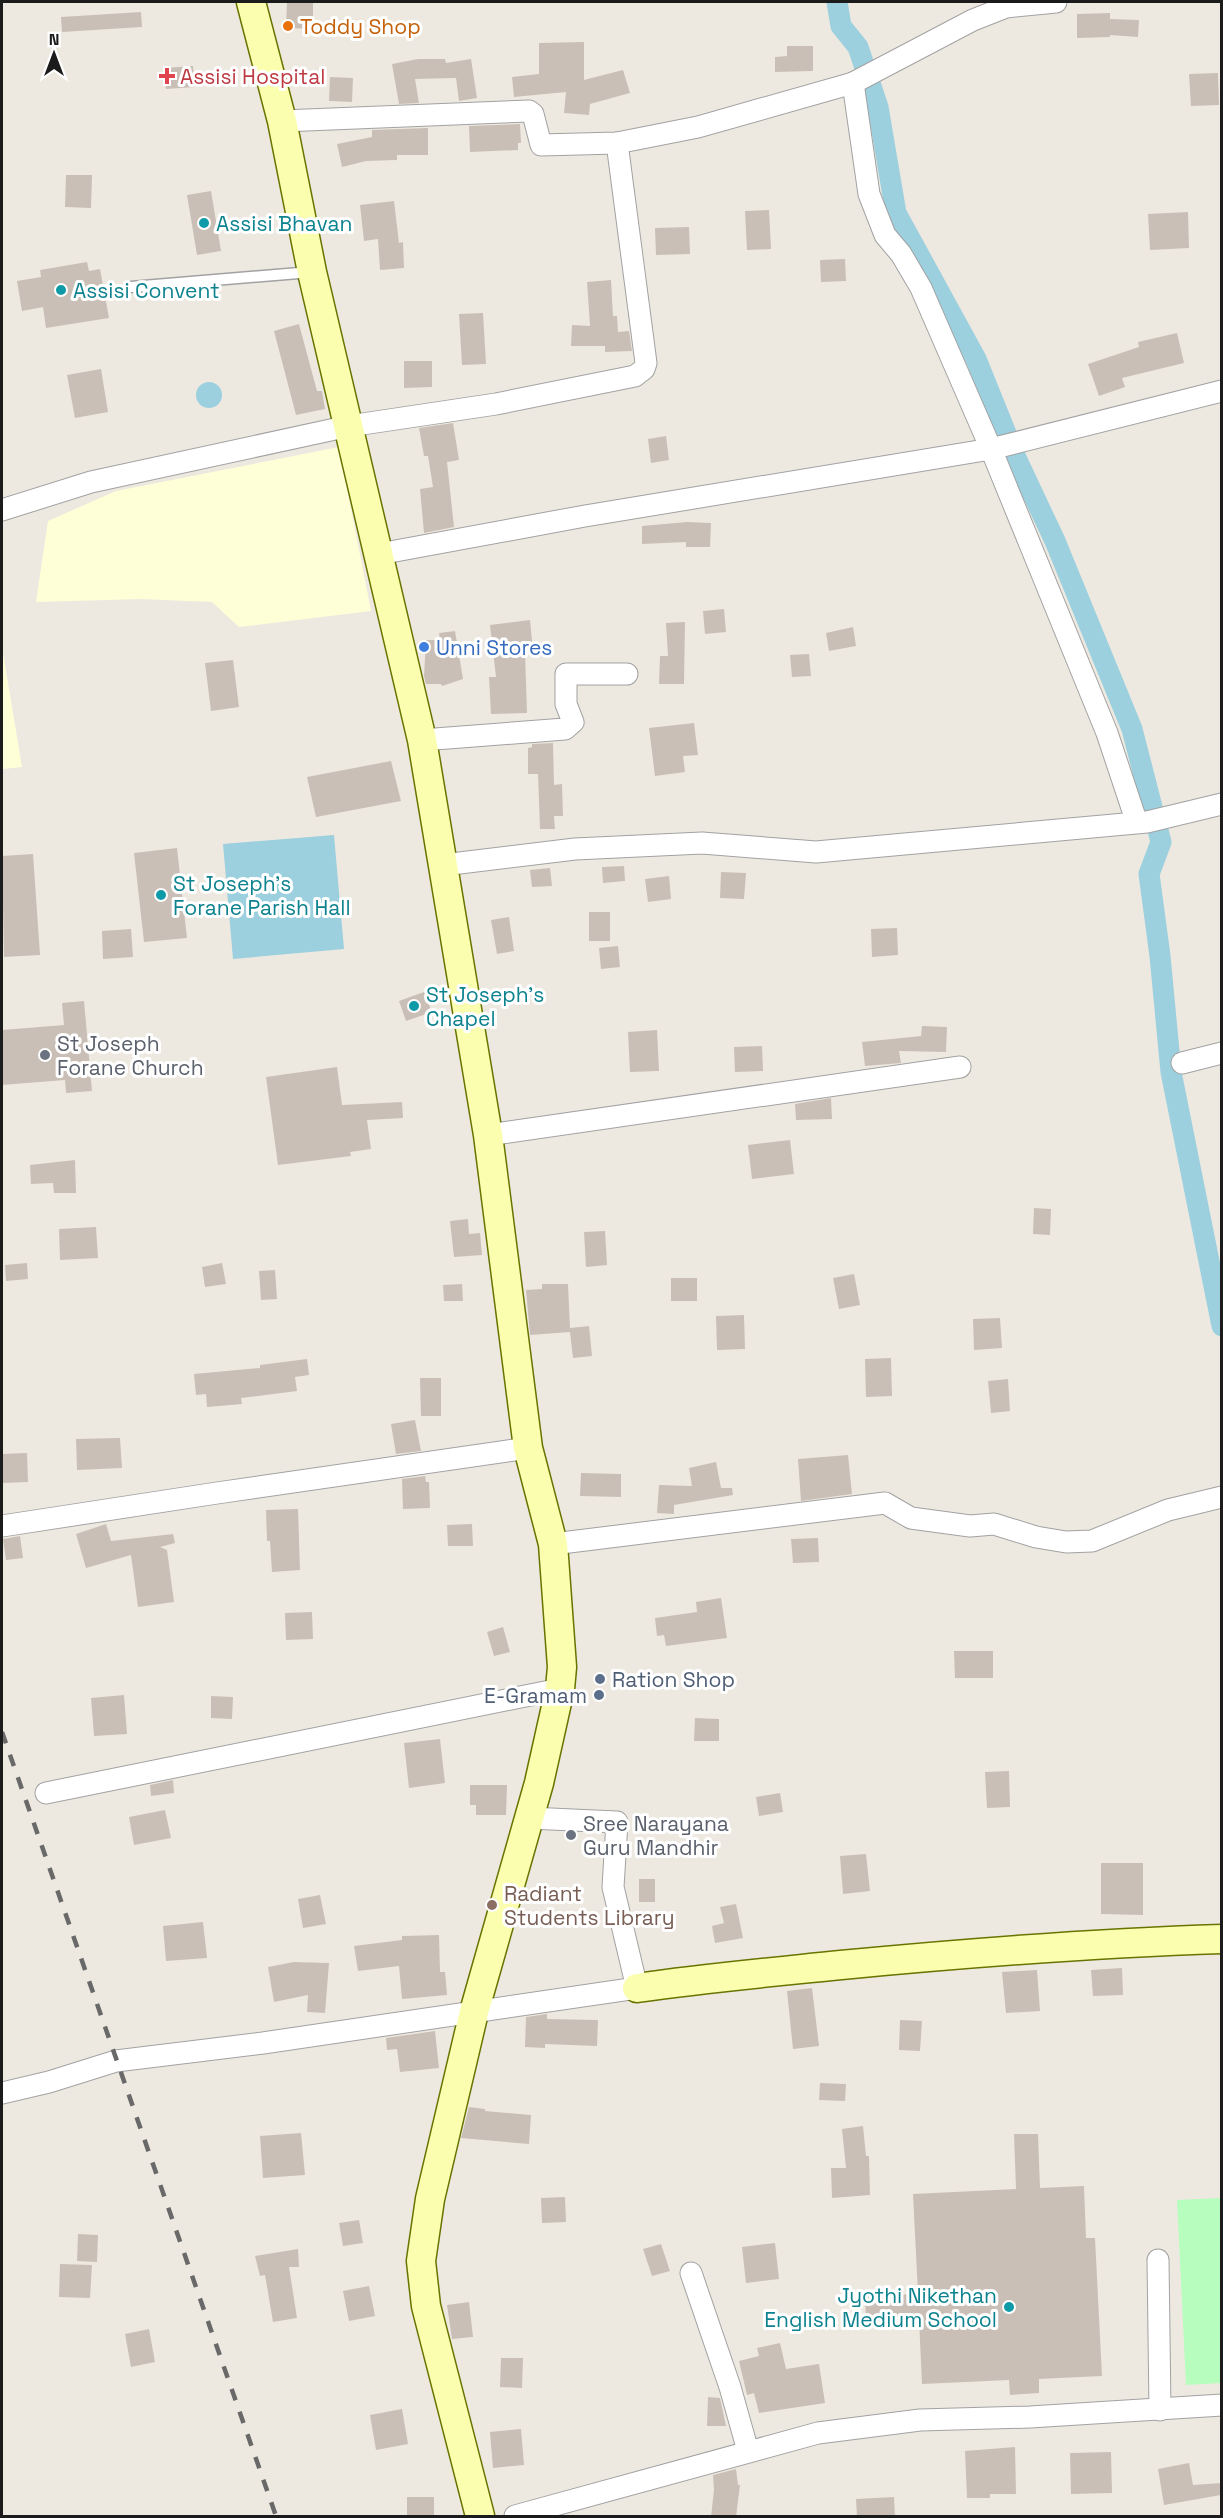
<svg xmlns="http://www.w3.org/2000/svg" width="1223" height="2518" viewBox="0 0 1223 2518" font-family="'Space Grotesk',sans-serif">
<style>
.education{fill:#ffffd7}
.park{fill:#b7fdbd}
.water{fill:#9cd0df}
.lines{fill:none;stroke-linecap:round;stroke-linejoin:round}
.canal{stroke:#9cd0df;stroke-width:21}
.building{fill:#cabfb6}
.lane-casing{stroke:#a2a2a2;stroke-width:13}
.street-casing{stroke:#a2a2a2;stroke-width:23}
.secondary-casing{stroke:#687400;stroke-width:31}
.lane{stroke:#fff;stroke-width:10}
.street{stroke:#fff;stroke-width:21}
.secondary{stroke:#fafeae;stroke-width:28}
.rail{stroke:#696969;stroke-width:4.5;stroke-dasharray:12 12;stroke-linecap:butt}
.food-dot{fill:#e8710a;stroke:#fff;stroke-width:2}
.health-dot{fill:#e0444e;stroke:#fff;stroke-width:2}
.culture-dot{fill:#0f9aa8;stroke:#fff;stroke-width:2}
.shop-dot{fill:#3f7fe0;stroke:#fff;stroke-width:2}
.worship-dot{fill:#6b7280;stroke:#fff;stroke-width:2}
.service-dot{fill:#5c6f8a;stroke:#fff;stroke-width:2}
.education-dot{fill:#8d6e63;stroke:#fff;stroke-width:2}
.labels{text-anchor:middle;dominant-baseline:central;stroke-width:6;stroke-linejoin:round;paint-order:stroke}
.food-label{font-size:21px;fill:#c56008;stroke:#fff;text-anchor:start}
.health-label{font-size:21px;fill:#be3a42;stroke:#fff;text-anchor:start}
.culture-label{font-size:21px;fill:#0d838f;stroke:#fff;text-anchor:start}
.shop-label{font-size:21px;fill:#366cbe;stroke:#fff;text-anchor:start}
.worship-label{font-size:21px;fill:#5b616d;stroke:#fff;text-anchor:start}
.service-label{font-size:21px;fill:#4e5e75;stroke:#fff;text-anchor:start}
.education-label{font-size:21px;fill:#785e54;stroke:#fff;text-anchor:start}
</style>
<rect width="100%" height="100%" fill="#eee9e0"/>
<g class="education">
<polygon points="339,447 371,611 239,627 212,602 141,599 36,602 48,521 116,491"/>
<polygon points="2,647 22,767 2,769"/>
</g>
<polygon class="park" points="1221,2198 1221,2383 1186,2385 1177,2200"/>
<g class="water">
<circle cx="209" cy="395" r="13"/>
<polygon points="334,835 344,949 233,959 223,844"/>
</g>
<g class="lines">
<polyline class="canal" points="837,2 841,26 858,47 878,107 896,213 976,359 1016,458 1055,541 1132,729 1161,842 1149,874 1160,956 1171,1072 1222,1326"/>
</g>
<g class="building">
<polygon points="287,2 313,3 313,29 286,28"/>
<polygon points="141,12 142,27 62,32 61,17"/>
<polygon points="1110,13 1110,19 1139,20 1138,37 1110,35 1110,37 1077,38 1077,14"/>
<polygon points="584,42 584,80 623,70 630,93 590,104 589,115 564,113 566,92 514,97 512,77 539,74 539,43"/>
<polygon points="787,46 813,46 813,71 775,72 775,57 787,56"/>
<polygon points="418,59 445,59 446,63 471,59 477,98 459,101 456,78 415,79 419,103 399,104 392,64"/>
<polygon points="193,66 195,87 166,89 164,68"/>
<polygon points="1218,73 1219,105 1191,106 1189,74"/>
<polygon points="330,77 353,78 352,102 329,101"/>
<polygon points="520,124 521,143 518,143 518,150 470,152 469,126"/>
<polygon points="428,128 428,155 397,155 397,160 366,161 342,167 337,144 372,137 372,130"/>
<polygon points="66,175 92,175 91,208 65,207"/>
<polygon points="211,191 221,251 197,255 187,195"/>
<polygon points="394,201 399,243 403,242 404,268 380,270 378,239 364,241 360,205"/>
<polygon points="769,210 771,249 747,250 745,211"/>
<polygon points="1188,212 1189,248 1150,250 1148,214"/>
<polygon points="689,227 690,254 656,255 655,228"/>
<polygon points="845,259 846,281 821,282 820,260"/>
<polygon points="87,262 89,271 100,269 109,318 46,328 43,307 22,311 17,281 41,277 40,270"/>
<polygon points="611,280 613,316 617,316 618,332 629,331 632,351 605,352 605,346 571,346 572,325 590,326 587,282"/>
<polygon points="483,313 486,364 462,365 459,314"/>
<polygon points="299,324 317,391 322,391 325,409 296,415 274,331"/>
<polygon points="1177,333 1184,363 1122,378 1125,387 1099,396 1088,364 1139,347 1138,342"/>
<polygon points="404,361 432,361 432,387 404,388"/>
<polygon points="101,369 108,412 75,418 67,375"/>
<polygon points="453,423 459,460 447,462 454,527 424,533 420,489 433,487 428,456 424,456 419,428"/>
<polygon points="666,436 669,460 651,463 648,439"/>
<polygon points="687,522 711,523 710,547 686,547 686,542 642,544 642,526"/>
<polygon points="724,609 726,632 705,634 703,611"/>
<polygon points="530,620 533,651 525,652 527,713 491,714 489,677 496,677 490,625"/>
<polygon points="685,622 684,684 659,684 660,656 668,656 666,623"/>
<polygon points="853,627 856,646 829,651 826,633"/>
<polygon points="455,631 463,679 442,686 441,684 426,684 424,676 426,640 440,640 439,633"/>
<polygon points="809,654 811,676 792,677 790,655"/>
<polygon points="233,660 239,707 211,711 205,663"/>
<polygon points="694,723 698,755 683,756 685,772 655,776 649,728"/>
<polygon points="553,743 554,785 562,784 563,816 554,816 555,829 540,829 538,774 528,774 528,748 532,747 532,744"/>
<polygon points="391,761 401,801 316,817 307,777"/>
<polygon points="177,848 187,938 144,942 134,853"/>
<polygon points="33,854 40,955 4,957 2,856"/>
<polygon points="624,866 625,881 603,883 602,867"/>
<polygon points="550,868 552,886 532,887 530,870"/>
<polygon points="721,872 746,873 744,899 720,898"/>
<polygon points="669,876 671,899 648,902 645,879"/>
<rect x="589" y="912" width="21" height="29"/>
<polygon points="509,917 514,951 497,954 491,920"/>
<polygon points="897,928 898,955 872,957 871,929"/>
<polygon points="131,929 133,957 103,959 102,931"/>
<polygon points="618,946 620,967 601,969 599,948"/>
<polygon points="424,992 432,1012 406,1021 399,1001"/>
<polygon points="84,1001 92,1091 66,1093 65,1080 2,1085 2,1030 64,1025 62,1003"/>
<polygon points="922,1026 947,1027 946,1052 899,1051 901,1063 865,1066 862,1042 921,1036"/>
<polygon points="657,1030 659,1071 630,1072 628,1032"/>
<polygon points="762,1046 763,1071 735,1072 734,1047"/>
<polygon points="337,1067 342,1105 402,1102 403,1118 367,1120 371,1149 350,1152 351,1156 278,1165 266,1077"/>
<polygon points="831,1098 832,1119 796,1120 795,1104"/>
<polygon points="790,1140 794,1174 752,1179 748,1145"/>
<polygon points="75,1160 76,1193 54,1193 53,1183 31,1184 30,1165"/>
<polygon points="1034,1208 1051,1209 1050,1235 1033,1234"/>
<polygon points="468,1219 469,1234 480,1233 482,1255 454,1257 450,1221"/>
<polygon points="96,1227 98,1258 60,1260 59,1229"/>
<polygon points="605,1231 607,1265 586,1267 584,1232"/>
<polygon points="27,1263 28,1279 6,1281 5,1265"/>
<polygon points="222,1263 226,1284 205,1287 202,1267"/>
<polygon points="275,1270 277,1299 261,1300 259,1271"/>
<polygon points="854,1274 860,1305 839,1309 833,1278"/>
<rect x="671" y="1278" width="26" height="23"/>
<polygon points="462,1284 463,1301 444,1301 443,1285"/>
<polygon points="542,1284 568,1284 570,1328 589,1326 592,1356 573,1358 570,1332 530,1335 526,1290 542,1289"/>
<polygon points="744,1315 745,1349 717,1350 716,1316"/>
<polygon points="1000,1318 1002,1348 974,1350 973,1319"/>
<polygon points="891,1358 892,1396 866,1397 865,1359"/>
<polygon points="307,1359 309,1375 295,1377 297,1391 241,1398 242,1404 207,1407 206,1394 196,1395 194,1374 260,1368 260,1365"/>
<polygon points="420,1378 441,1378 441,1416 421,1416"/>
<polygon points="1008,1379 1010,1411 991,1413 988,1381"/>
<polygon points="415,1420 421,1451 396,1454 391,1424"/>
<polygon points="120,1438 122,1468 77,1470 76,1439"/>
<polygon points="27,1453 28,1482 2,1483 2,1454"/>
<polygon points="848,1455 852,1494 801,1501 798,1459"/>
<polygon points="716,1462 721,1488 732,1488 733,1495 674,1505 674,1514 657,1513 659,1485 692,1486 689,1468"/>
<polygon points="581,1473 621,1474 621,1497 580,1496"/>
<polygon points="425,1476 426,1482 429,1482 430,1508 403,1509 402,1479"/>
<polygon points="298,1509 300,1570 272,1572 270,1541 267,1541 266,1510"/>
<polygon points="106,1524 111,1541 173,1534 175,1543 160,1547 167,1550 174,1602 138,1607 131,1555 86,1568 76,1534"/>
<polygon points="472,1524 473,1546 448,1546 447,1525"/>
<polygon points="20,1536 23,1558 6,1560 3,1539"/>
<polygon points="818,1538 819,1562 793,1563 791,1539"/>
<polygon points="721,1598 727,1638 666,1646 664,1635 657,1636 655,1618 697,1612 696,1602"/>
<polygon points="312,1612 313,1639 286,1640 285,1613"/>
<polygon points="503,1627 510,1652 494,1656 487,1632"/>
<polygon points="954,1651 993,1651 993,1678 955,1678"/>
<polygon points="124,1695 127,1734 94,1736 91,1698"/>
<polygon points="211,1696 233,1697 232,1719 211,1718"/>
<polygon points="695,1718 719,1719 719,1741 694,1741"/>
<polygon points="440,1739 445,1783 409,1788 404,1743"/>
<polygon points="1009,1771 1010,1807 987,1808 985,1772"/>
<polygon points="173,1780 174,1793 151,1796 150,1785"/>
<polygon points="470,1785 507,1785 506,1815 476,1815 476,1805 470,1805"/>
<polygon points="780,1793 783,1812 759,1816 756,1797"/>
<polygon points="165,1810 171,1838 134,1845 129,1817"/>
<polygon points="866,1854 870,1891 843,1894 840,1856"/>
<polygon points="1101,1863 1143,1863 1143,1915 1101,1914"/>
<rect x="639" y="1879" width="16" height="23"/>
<polygon points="320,1895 326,1924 303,1928 298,1899"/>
<polygon points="736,1904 743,1938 715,1943 712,1926 724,1923 720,1907"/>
<polygon points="203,1922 207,1958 166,1961 163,1926"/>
<polygon points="439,1935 440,1972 445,1972 447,1995 402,1999 399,1966 358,1971 354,1946 402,1940 402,1936"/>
<polygon points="294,1962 329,1963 325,2013 307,2012 308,1995 274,2002 268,1967"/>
<polygon points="1122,1968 1123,1995 1093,1996 1091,1970"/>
<polygon points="1037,1970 1040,2011 1006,2013 1002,1972"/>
<polygon points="812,1988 819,2046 793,2049 787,1991"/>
<polygon points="547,2014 547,2019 598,2020 597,2046 545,2044 545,2048 525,2047 526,2017"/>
<polygon points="900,2020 922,2021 920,2051 899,2050"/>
<polygon points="435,2031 439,2068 400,2072 397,2049 387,2050 386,2038"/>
<polygon points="820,2083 846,2084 845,2101 819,2100"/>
<polygon points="469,2107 485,2109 485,2111 531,2115 529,2144 461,2138"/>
<polygon points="863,2126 866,2156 869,2156 870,2195 832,2198 831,2168 846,2168 842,2129"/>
<polygon points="301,2133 305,2175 263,2178 260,2136"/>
<polygon points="1014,2134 1038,2134 1040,2188 1084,2186 1086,2238 1095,2238 1102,2376 1039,2379 1039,2393 1010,2395 1009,2380 922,2384 919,2319 866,2321 865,2296 918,2294 913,2194 1016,2189"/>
<polygon points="565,2197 566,2222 542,2223 541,2198"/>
<polygon points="359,2220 363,2243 343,2246 339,2223"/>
<polygon points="78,2234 98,2235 97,2262 77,2261"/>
<polygon points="775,2243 779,2279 746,2283 742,2247"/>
<polygon points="661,2244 670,2271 652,2276 643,2249"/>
<polygon points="298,2249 299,2267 289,2267 297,2318 273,2322 265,2275 260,2276 255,2256"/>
<polygon points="60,2264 92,2265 90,2298 59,2297"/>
<polygon points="369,2286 375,2316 349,2321 343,2291"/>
<polygon points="469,2302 473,2337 452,2339 447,2305"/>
<polygon points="149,2329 155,2362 131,2367 125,2334"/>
<polygon points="780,2343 786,2369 819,2364 825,2403 759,2413 754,2393 747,2395 739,2361 759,2356 757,2348"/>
<polygon points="501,2358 523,2358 522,2388 500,2387"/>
<polygon points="708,2397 720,2398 726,2426 707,2426"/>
<polygon points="402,2409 408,2444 376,2450 370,2415"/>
<polygon points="521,2429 524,2465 493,2468 490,2432"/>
<polygon points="1015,2447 1016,2494 990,2494 990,2498 967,2498 965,2451"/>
<polygon points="1111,2452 1112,2493 1071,2494 1070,2453"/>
<polygon points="1189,2463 1193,2485 1221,2483 1221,2495 1164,2505 1158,2469"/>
<polygon points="736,2469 738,2485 740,2485 736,2517 711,2517 714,2490 713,2475"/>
<rect x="407" y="2497" width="27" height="20"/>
<polygon points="894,2497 895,2517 857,2517 856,2499"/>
</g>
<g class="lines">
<defs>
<polyline id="lane" points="131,287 311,272"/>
<g id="street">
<polyline points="853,83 869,194 885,235 901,254 921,288 991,449 1107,733 1135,817 1139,821"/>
<polyline points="282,121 529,111 533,114 541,145 617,143 698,127 853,83 973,20 1006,7 1056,2"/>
<polyline points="2,510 91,482 349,426 496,404 635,376 644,369 646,363 617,143"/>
<polyline points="379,554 585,516 991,449 1222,391"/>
<polyline points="422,740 565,729 573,722 566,704 566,674 627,674"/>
<polyline points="443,865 575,849 702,843 816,852 1147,822 1222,804"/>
<polyline points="1182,1063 1222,1053"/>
<polyline points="488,1135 960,1067"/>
<polyline points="2,1526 217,1493 528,1448"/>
<polyline points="553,1544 885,1503 911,1518 970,1526 994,1524 1036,1537 1066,1542 1092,1541 1168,1510 1222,1497"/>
<polyline points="46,1793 560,1689"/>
<polyline points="2,2093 49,2082 116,2061 263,2043 637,1988 613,1887 617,1822 529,1818"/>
<polyline points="1158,2260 1160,2410"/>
<polyline points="691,2273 730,2387 748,2451"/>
<polyline points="515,2516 818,2433 920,2420 1030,2417 1222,2405"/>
</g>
<g id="secondary">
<polyline points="251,2 282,121 312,272 422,740 488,1135 528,1448 553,1544 562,1667 560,1689 539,1783 474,2012 430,2199 421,2261 426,2306 480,2516"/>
<path d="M 637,1988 C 705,1978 773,1972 841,1965 C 967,1953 1094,1943 1222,1939"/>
</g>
</defs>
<use href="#lane" class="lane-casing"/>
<use href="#street" class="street-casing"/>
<use href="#secondary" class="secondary-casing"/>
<use href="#lane" class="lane"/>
<use href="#street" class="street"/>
<use href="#secondary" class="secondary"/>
<polyline class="rail" points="2,1732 276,2516"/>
</g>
<circle class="food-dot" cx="288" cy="26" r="6"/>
<path class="health-dot" d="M164 67h6v6h6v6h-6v6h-6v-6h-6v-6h6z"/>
<g class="culture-dot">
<circle cx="204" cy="223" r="6"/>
<circle cx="61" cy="290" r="6"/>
<circle cx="161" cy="895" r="6"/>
<circle cx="414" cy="1006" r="6"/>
<circle cx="1009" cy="2307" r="6"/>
</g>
<circle class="shop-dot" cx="424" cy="647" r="6"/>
<g class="worship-dot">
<circle cx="45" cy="1055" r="6"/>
<circle cx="571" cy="1835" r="6"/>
</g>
<g class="service-dot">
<circle cx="600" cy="1679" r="6"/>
<circle cx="599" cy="1695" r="6"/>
</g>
<circle class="education-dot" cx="492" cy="1905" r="6"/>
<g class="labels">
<g class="food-label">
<text x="300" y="26">Toddy Shop</text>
</g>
<g class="health-label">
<text x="180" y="76">Assisi Hospital</text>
</g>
<g class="culture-label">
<text x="216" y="223">Assisi Bhavan</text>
<text x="73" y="290">Assisi Convent</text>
<text x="173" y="883">St Joseph's<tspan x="173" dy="24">Forane Parish Hall</tspan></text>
<text x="426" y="994">St Joseph's<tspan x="426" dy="24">Chapel</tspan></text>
<text x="997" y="2295" text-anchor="end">Jyothi Nikethan<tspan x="997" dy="24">English Medium School</tspan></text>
</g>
<g class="shop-label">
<text x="436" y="647">Unni Stores</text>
</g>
<g class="worship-label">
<text x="57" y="1043">St Joseph<tspan x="57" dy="24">Forane Church</tspan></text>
<text x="583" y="1823">Sree Narayana<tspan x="583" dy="24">Guru Mandhir</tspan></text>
</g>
<g class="service-label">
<text x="612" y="1679">Ration Shop</text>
<text x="587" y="1695" text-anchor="end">E-Gramam</text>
</g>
<g class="education-label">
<text x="504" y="1893">Radiant<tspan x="504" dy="24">Students Library</tspan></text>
</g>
</g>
<rect width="1223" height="2518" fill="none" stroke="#1b1b1b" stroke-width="6"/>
<g transform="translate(54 54)" stroke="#ffffff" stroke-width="4.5" paint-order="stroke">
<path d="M0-4.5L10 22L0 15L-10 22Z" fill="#1b1b1b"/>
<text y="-9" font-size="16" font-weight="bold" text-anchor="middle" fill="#1b1b1b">N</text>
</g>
</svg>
